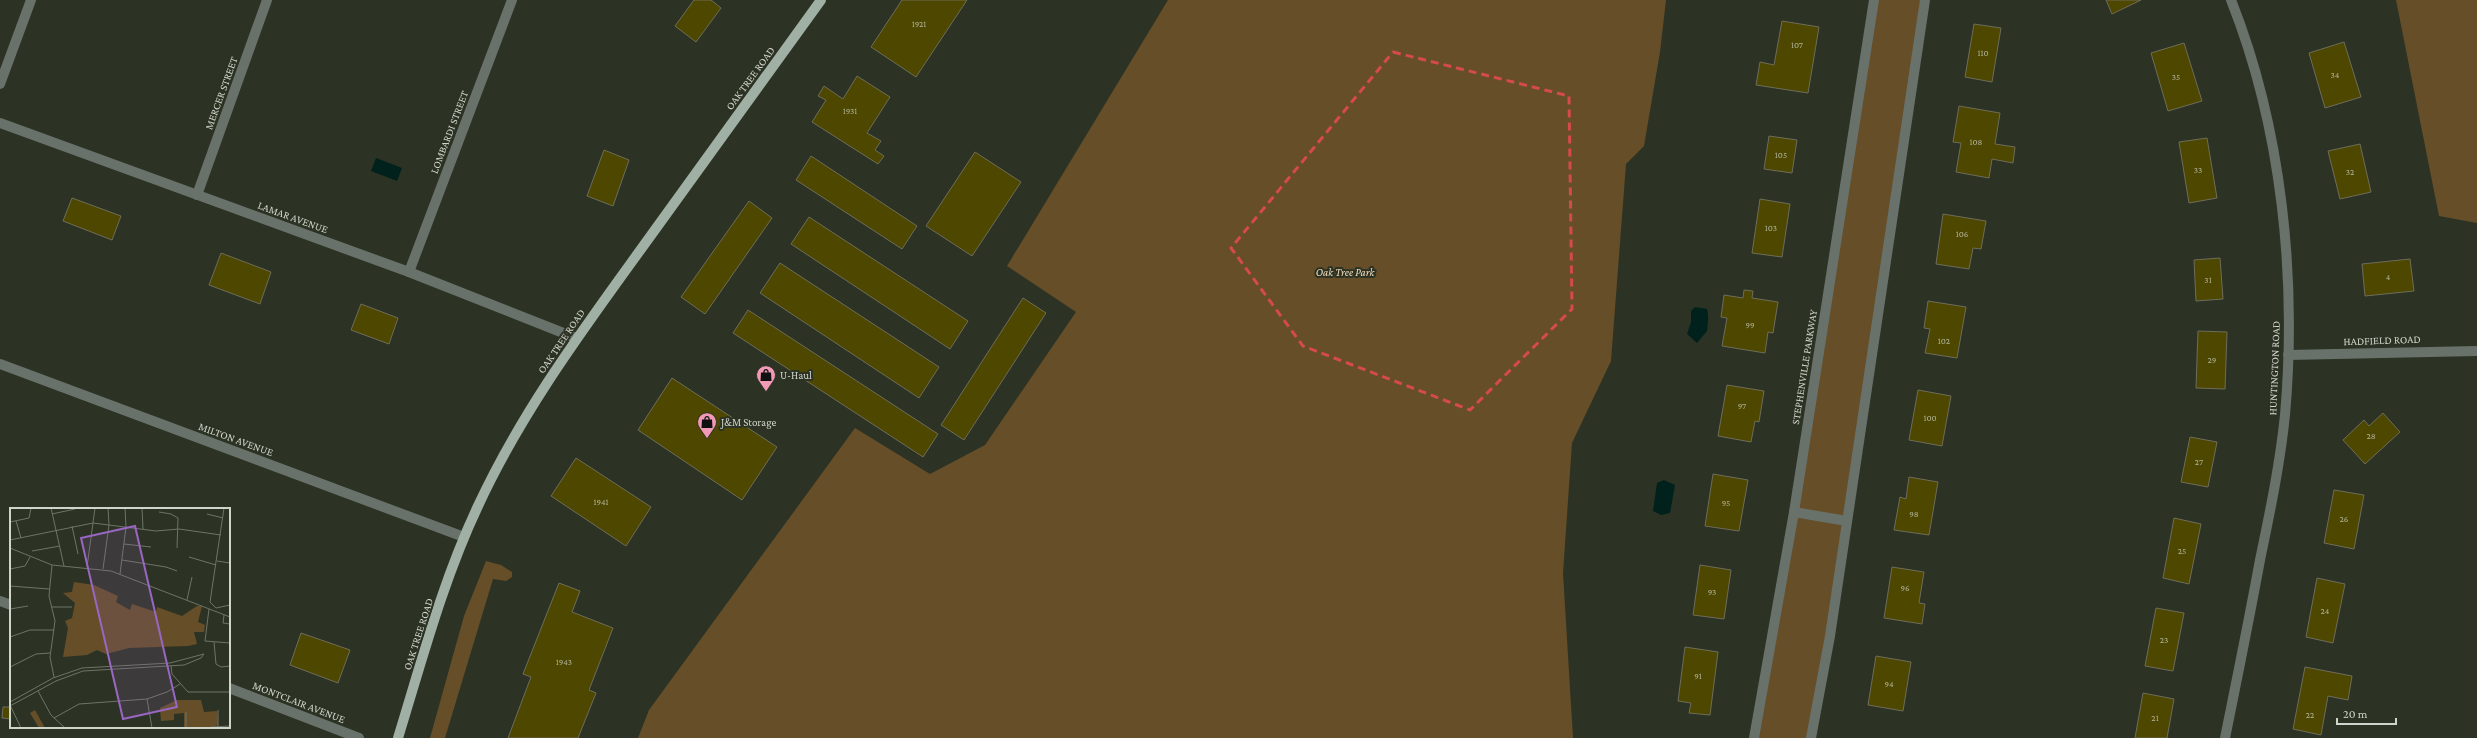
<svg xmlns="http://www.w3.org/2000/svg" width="2477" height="738" viewBox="0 0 2477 738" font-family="'Crimson Pro',serif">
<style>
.green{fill:#664e28}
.water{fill:#00211c}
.building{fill:#4e4700;stroke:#6e6d5a}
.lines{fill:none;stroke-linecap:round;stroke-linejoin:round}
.minor{stroke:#69716b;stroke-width:10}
.major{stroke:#a0b0a5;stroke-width:10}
.marked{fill:none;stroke:#d54b49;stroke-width:3;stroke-dasharray:8 5;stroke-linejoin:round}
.labels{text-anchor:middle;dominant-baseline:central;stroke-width:4;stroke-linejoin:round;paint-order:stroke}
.number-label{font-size:9px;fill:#b0b298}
.street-label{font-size:11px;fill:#d0d5cb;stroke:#2c3324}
.park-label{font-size:11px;font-style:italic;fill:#f6debb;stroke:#2c3324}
.poi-label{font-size:11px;fill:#d0d5cb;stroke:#2c3324;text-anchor:start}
.inset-road{fill:none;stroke:#6e7467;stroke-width:1}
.view{fill:#9967c3;fill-opacity:0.15;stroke:#9967c3;stroke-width:2}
.inset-edge{fill:none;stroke:#d0d5cb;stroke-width:2}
</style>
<rect width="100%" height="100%" fill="#2c3324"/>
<g class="green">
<polygon points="1168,0 1666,0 1660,52 1644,146 1626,164 1611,361 1572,443 1563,573 1573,738 638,738 649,710 855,428 930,474 985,445 1076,312 1007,266"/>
<polygon points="1874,0 1925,0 1811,738 1754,738"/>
<polygon points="2396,0 2477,0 2477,223 2439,216"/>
<polygon points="486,561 501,565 512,572 512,577 506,581 493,579 445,738 430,738 464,616"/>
</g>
<g class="water">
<polygon points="376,158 402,168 397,181 371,171"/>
<path d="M 1695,307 L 1707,309 C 1709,315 1708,324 1707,331 L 1697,343 L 1687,334 L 1691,322 L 1691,311 Z"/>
<polygon points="1664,480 1675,485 1670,513 1661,515 1653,511 1657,483"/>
</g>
<g class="building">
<polygon points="694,0 711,0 721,8 696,42 675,26"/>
<polygon points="902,0 967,0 916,77 871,47"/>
<polygon points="2106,0 2141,0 2112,14"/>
<polygon points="1782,21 1819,27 1808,93 1756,85 1760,62 1774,65"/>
<polygon points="1974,24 2001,28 1992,82 1965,77"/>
<polygon points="2344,42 2361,97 2325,108 2309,53"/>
<polygon points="2184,43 2202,101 2168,111 2151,53"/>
<polygon points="857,76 890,97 867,133 881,141 875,150 884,156 878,164 812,122 826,100 818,96 824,86 843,99"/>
<polygon points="1959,106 2000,113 1995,144 2015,147 2013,163 1992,159 1989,178 1956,172 1961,143 1953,142"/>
<polygon points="1769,136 1797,140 1792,173 1764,169"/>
<polygon points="2207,138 2217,198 2189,203 2179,142"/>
<polygon points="2360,144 2371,192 2340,199 2328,151"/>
<polygon points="604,150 629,160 613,206 587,196"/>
<polygon points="975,152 1021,182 972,256 926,226"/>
<polygon points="811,156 917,226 902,249 796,180"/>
<polygon points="72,198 121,216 112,240 63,221"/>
<polygon points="1760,199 1790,204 1782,257 1752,253"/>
<polygon points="749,201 772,218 705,314 681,297"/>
<polygon points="1943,214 1986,221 1981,249 1973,248 1969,269 1936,264"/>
<polygon points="809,217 968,321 950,349 791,244"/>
<polygon points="221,253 271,272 260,304 209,285"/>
<polygon points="2220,258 2223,299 2196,301 2194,260"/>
<polygon points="2410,259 2414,291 2365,296 2362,264"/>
<polygon points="780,263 939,367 919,398 760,293"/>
<polygon points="1744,290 1753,291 1752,298 1778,302 1773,333 1768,332 1765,353 1722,346 1727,318 1721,317 1724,295 1743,298"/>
<polygon points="1023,298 1046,313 964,440 941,425"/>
<polygon points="1928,301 1966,307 1957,358 1925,353 1930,329 1924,328"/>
<polygon points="361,304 398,318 389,344 351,330"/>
<polygon points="748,310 938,434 923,457 733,333"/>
<polygon points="2198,331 2227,332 2225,389 2196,388"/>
<polygon points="672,378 777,447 742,500 638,430"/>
<polygon points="1727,385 1764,391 1759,422 1755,421 1751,442 1718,436"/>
<polygon points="1918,390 1951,396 1942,446 1909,440"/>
<polygon points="2383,413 2400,432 2365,464 2343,440 2364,420 2369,426"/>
<polygon points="2190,437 2217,442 2208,487 2181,482"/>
<polygon points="576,458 651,507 626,546 551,496"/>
<polygon points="1713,474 1748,480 1739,531 1705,526"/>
<polygon points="1909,477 1938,482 1929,535 1894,530 1900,497 1906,499"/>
<polygon points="2334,490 2364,495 2354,549 2324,543"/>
<polygon points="2174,518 2201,524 2189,584 2163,578"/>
<polygon points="1700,565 1731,570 1724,619 1693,615"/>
<polygon points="1892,567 1924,572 1919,603 1925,604 1922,624 1884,618"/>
<polygon points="2317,578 2345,584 2333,643 2306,637"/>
<polygon points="559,583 580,591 572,612 613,628 589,690 596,693 578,738 508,738 531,677 523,674"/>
<polygon points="2156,608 2184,613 2173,671 2145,666"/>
<polygon points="301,633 350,650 338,683 290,665"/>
<polygon points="1685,647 1718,652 1710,715 1689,713 1691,703 1678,701"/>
<polygon points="1876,656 1911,662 1903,711 1868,705"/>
<polygon points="2305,667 2352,676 2348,700 2328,696 2321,735 2293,729"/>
<polygon points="2143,693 2174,699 2167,738 2135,738"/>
<polygon points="3,707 11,707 11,719 2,718"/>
</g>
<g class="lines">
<g class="minor">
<polyline points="0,84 31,0"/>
<polyline points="0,123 409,272 576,338"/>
<polyline points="197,195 267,0"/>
<polyline points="409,272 512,0"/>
<polyline points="2288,355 2477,351"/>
<polyline points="0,364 464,537"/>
<polyline points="1794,512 1847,521"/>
<polyline points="0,601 11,605"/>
<polyline points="229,688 359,738"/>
<polyline points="1754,738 1794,512 1874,0"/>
<polyline points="1811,738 1830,636 1925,0"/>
<path d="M 2225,738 C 2237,679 2249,620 2260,560 C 2270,512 2280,464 2285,415 C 2297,278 2282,128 2231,0"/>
</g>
<path class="major" d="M 398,738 C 422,660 443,580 478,506 C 522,411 584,328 644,245 C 704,163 762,81 821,0"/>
</g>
<path class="marked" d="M 1393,52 L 1569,96 L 1572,309 L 1470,410 L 1303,346 L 1231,248 Z"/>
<defs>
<symbol id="shop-pin" viewBox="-11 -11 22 30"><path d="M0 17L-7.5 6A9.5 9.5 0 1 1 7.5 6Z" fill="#f09ab5" stroke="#2c3324"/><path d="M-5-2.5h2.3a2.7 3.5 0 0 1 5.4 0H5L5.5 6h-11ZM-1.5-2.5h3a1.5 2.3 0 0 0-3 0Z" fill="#111"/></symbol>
</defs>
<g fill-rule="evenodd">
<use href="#shop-pin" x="755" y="364" width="22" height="30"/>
<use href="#shop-pin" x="696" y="411" width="22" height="30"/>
</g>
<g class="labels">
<g class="number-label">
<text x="919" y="24">1921</text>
<text x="1797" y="45">107</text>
<text x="1983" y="53">110</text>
<text x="2335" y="75">34</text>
<text x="2176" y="77">35</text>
<text x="850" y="111">1931</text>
<text x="1976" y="142">108</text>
<text x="1781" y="155">105</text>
<text x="2198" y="170">33</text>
<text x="2350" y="172">32</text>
<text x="1771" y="228">103</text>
<text x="1962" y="234">106</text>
<text x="2388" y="277">4</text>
<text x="2208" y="280">31</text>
<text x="1750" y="325">99</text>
<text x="1944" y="341">102</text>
<text x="2212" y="360">29</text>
<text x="1742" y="406">97</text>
<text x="1930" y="418">100</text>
<text x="2371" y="436">28</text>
<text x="2199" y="462">27</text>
<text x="601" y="502">1941</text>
<text x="1726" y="503">95</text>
<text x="1914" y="514">98</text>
<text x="2344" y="519">26</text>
<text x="2182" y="551">25</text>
<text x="1905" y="588">96</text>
<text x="1712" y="592">93</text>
<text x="2325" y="611">24</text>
<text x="2164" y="640">23</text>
<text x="564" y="662">1943</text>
<text x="1698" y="676">91</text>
<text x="1889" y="684">94</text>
<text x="2310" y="715">22</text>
<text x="2155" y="718">21</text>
</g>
<g class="street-label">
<text transform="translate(750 78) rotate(-54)">OAK TREE ROAD</text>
<text transform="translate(221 93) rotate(-70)">MERCER STREET</text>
<text transform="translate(449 132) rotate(-69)">LOMBARDI STREET</text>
<text transform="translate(293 217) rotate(20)">LAMAR AVENUE</text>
<text transform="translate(2382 340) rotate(-2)">HADFIELD ROAD</text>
<text transform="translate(561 341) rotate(-56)">OAK TREE ROAD</text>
<text transform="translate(1804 367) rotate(-81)">STEPHENVILLE PARKWAY</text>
<text transform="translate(2274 368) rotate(-88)">HUNTINGTON ROAD</text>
<text transform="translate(236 439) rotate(20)">MILTON AVENUE</text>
<text transform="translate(418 634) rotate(-72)">OAK TREE ROAD</text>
<text transform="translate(299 702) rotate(21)">MONTCLAIR AVENUE</text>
</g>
<g class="park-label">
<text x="1345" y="272">Oak Tree Park</text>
</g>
<g class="poi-label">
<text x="780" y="375">U-Haul</text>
<text x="721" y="422">J&amp;M Storage</text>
</g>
</g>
<g transform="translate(10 508)">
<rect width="220" height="220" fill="#2c3324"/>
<path d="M 64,74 L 84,77 L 108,88 L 106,94 L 120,102 L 122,96 L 146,104 L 147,99 L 172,108 L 187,98 L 192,98 L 188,114 L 195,117 L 194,124 L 184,124 L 187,136 L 178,138 L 119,140 L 96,146 L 87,142 L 77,147 L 53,149 L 58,120 L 55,113 L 62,110 L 65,95 L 53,85 L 62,84 ZM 167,192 L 191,192 L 194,204 L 207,203 L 208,217 L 201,220 L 174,220 L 174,205 L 164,206 L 164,212 L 151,213 L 150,200 ZM 25,202 L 35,220 L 29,220 L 20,205 Z" fill="#664e28"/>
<path class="inset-road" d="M 41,0 L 54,58M 132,0 L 133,21M 214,0 L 200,94 L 206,100 L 220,97M 149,4 L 161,6 L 168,10 L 167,40M 42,6 L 65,1M 197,6 L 213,10M 6,13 L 11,30M 0,14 L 19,10 L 21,0M 62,18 L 68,46M 0,32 L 83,15 L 146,23 L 169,21 L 211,27M 114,36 L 141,39M 0,40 L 42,57 L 101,63 L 220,109M 22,43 L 50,38M 179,49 L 206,57M 112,52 L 156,59 L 167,63M 207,53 L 220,55M 42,57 L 39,88 L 45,113 L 40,149 L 44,169M 77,59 L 85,0M 0,61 L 15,58 L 20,49M 93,61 L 99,17 L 98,0M 110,66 L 116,19 L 115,0M 0,78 L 39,81M 177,92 L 182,69M 41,99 L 62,99M 0,101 L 18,98M 199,101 L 195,133 L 220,135M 214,107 L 213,115 L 220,116M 0,129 L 20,122 L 44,122M 204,134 L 206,156 L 211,159 L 220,158M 161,158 L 162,166 L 178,184 L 220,184M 0,159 L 26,146 L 40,145M 28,183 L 41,207 L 55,220M 137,191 L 142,220M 0,194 L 43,170 L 72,160 L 160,155 L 194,146M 0,197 L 11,220M 0,198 L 46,173 L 73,163 L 174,157 L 191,150 L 194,146M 208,202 L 208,219M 176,204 L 176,220M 44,210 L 69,196 L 137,191 L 157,184 L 170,176M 201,219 L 220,218"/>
<path class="view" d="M 125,18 L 167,199 L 113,211 L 71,30 Z"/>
<rect width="220" height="220" class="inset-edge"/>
</g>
<path d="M2337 718v6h59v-6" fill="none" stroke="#d0d5cb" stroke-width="2"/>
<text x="2343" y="718" font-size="12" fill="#d0d5cb" stroke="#2c3324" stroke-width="3" paint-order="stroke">20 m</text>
</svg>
